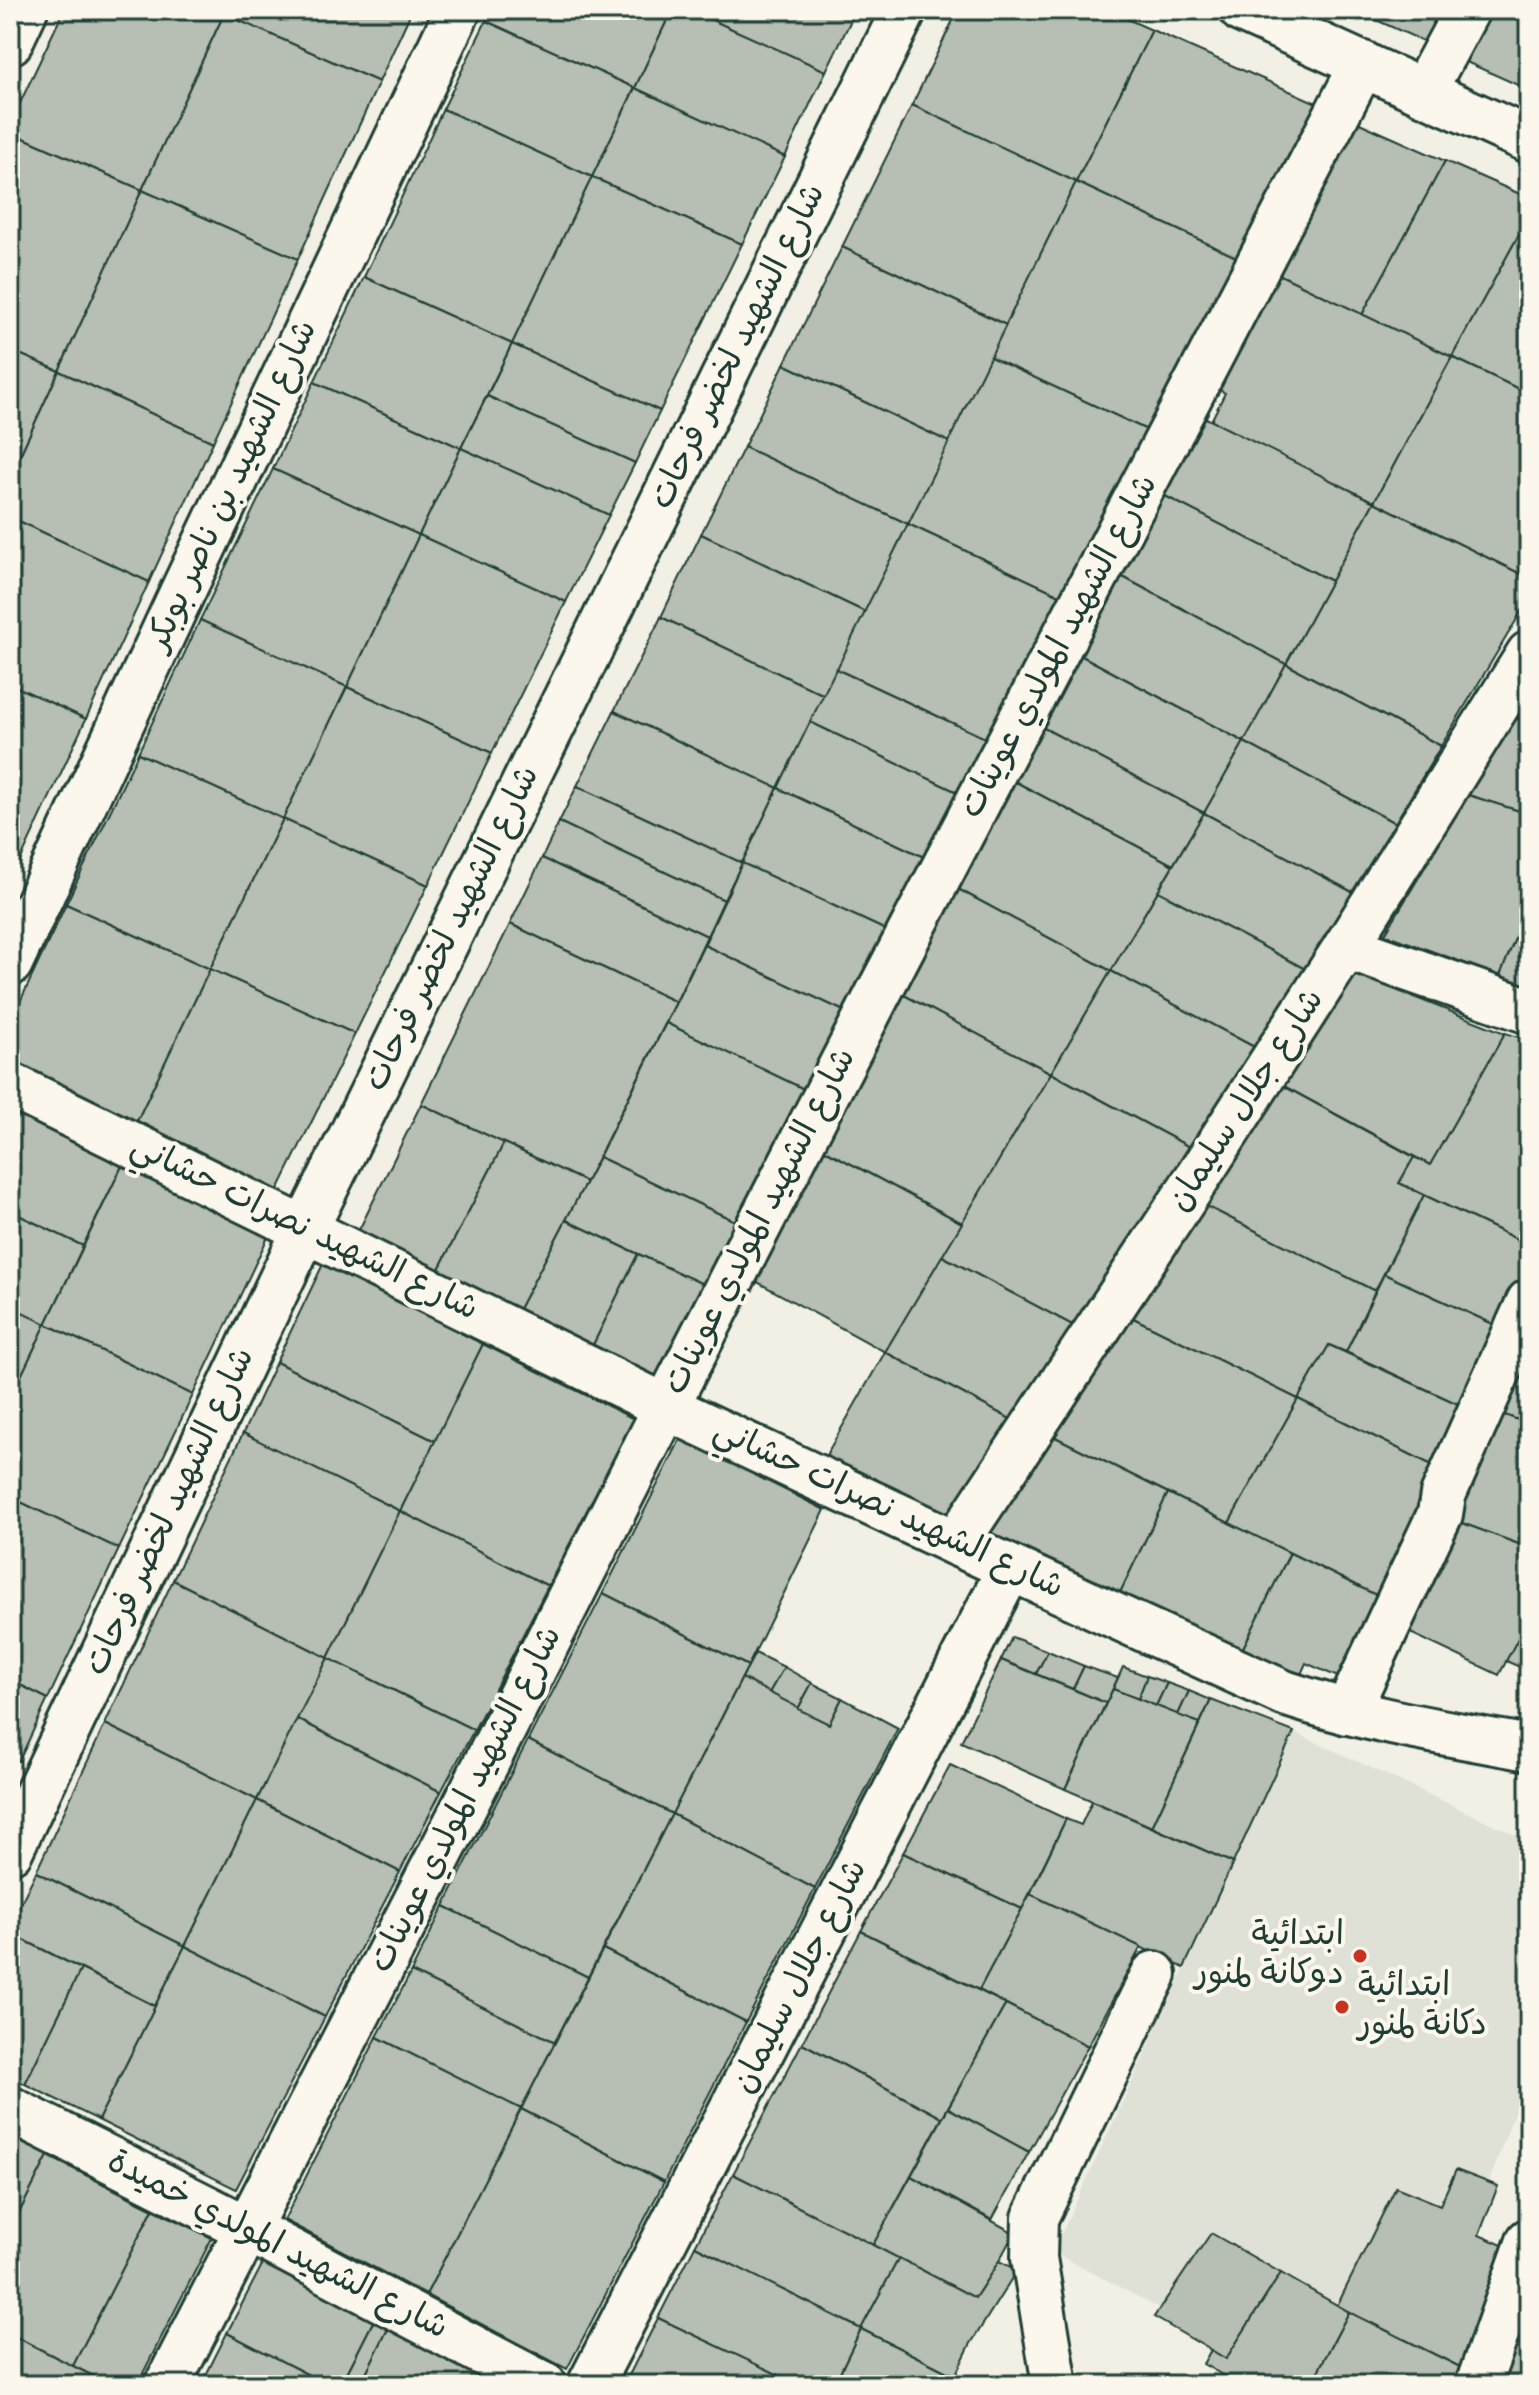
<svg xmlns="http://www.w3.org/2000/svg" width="1539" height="2395" viewBox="0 0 1539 2395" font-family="'Indie Flower','Playpen Sans Arabic',sans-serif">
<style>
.built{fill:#e0e1d6}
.building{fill:#b7beb3;stroke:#1f3d34;stroke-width:2}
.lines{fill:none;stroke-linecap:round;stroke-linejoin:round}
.pedestrian-casing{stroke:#1f3d34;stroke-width:50}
.minor-casing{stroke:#1f3d34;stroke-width:50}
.pedestrian{stroke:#fbf7ec;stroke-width:44}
.minor{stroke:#fbf7ec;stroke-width:44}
.poi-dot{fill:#c8321e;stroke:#fbf7ec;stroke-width:3}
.labels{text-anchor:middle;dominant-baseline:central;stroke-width:8;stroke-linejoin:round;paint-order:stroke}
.street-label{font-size:34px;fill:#1f3d34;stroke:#fbf7ec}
.poi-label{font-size:34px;fill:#1f3d34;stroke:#fbf7ec;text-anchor:end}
</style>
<rect width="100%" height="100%" fill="#f2f0e5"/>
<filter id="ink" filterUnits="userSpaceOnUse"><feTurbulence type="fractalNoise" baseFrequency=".0125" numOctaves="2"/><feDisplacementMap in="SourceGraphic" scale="16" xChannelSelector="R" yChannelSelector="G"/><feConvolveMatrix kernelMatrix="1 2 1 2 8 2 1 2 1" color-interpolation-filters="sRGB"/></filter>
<g filter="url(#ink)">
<polygon class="built" points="1294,1732 1529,1841 1529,2072 1489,2182 1456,2170 1440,2205 1396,2187 1337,2306 1211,2233 1159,2308 1053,2252"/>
<g class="building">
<polygon points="64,10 215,10 224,14 142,190 10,132 10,124"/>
<polygon points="226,10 412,10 379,82 224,14"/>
<polygon points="491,10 672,10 635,88 486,21"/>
<polygon points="672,10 690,10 826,71 785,157 635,88"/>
<polygon points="690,10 856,10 826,71"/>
<polygon points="958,10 1107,10 1152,30 1076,182 912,105"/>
<polygon points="1354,10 1454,10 1434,46"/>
<polygon points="1481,10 1529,10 1529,90 1455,57"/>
<polygon points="224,14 379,82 298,259 142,190"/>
<polygon points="486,21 635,88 592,177 443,109"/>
<polygon points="1152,30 1319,104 1238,258 1076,182"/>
<polygon points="635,88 785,157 742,244 592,177"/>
<polygon points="912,105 1076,182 1006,325 842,247"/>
<polygon points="443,109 592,177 512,344 364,277"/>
<polygon points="1355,121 1445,161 1362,315 1276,273"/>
<polygon points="10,132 142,190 59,371 10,350"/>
<polygon points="1445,161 1529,198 1529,216 1452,357 1362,315"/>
<polygon points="592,177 742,244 660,411 512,344"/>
<polygon points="1076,182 1238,258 1149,431 990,357"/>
<polygon points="142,190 298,259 213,442 59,371"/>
<polygon points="1529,216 1529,394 1452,357"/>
<polygon points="842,247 1006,325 949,442 784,364"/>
<polygon points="1276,273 1452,357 1374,502 1211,421 1225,393 1216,388"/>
<polygon points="364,277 512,344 461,448 314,382"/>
<polygon points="512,344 660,411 635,463 487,396"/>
<polygon points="10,350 59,371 10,477"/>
<polygon points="990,357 1149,431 1064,597 908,524"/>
<polygon points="1452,357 1529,394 1529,578 1374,502"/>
<polygon points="784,364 949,442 908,524 744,447"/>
<polygon points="59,371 213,442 149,582 10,517 10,477"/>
<polygon points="314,382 461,448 419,535 273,469"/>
<polygon points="487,396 635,463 609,515 461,448"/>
<polygon points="1202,416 1374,502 1331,581 1161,494"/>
<polygon points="744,447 908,524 865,612 701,534"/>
<polygon points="461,448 609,515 566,602 419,535"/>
<polygon points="273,469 419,535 347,687 200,620"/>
<polygon points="1161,494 1331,581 1286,664 1119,575"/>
<polygon points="1374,502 1529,578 1529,599 1441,746 1286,664"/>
<polygon points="10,517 149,582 86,719 10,684"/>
<polygon points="908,524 1064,597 989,740 836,669"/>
<polygon points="701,534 865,612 824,695 661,617"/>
<polygon points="419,535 566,602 492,753 347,687"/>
<polygon points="1119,575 1286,664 1244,742 1078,654"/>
<polygon points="661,617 824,695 778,788 614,711"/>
<polygon points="200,620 347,687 283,819 138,753"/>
<polygon points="1078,654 1244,742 1204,813 1040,726"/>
<polygon points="1286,664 1441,746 1395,823 1244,742"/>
<polygon points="836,669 989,740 961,794 810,722"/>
<polygon points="10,684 86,719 16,870 10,867"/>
<polygon points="347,687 492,753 428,885 283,819"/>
<polygon points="1529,693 1529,722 1514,718"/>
<polygon points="614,711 778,788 742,863 577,786"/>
<polygon points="1514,718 1529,722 1529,814 1468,795"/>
<polygon points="810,722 961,794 928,859 778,788"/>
<polygon points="1040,726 1204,813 1173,865 1012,780"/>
<polygon points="1244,742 1395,823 1354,893 1204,813"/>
<polygon points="138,753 283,819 210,969 66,904"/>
<polygon points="1012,780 1173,865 1111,971 956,888"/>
<polygon points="577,786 742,863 724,900 559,822"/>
<polygon points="778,788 928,859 890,932 742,863"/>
<polygon points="1468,795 1529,814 1529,904 1500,976 1385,934"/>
<polygon points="1204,813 1354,893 1307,970 1158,891"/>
<polygon points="283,819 428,885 355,1034 210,969"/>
<polygon points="559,822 724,900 707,936 542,858"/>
<polygon points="542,858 707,936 676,1002 510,924"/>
<polygon points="742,863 890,932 848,1013 704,945"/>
<polygon points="956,888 1111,971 1051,1073 902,994"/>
<polygon points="1158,891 1307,970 1258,1049 1111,971"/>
<polygon points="66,904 210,969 135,1125 10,1064 10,1023"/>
<polygon points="1529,904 1529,987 1500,976"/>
<polygon points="510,924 676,1002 586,1182 421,1104"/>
<polygon points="704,945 848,1013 808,1091 666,1023"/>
<polygon points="210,969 355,1034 277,1192 135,1125"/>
<polygon points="1111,971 1258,1049 1195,1150 1051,1073"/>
<polygon points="1350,972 1505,1033 1430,1165 1278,1083"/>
<polygon points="902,994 1051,1073 962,1223 821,1148"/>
<polygon points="666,1023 808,1091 739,1223 599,1157"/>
<polygon points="1505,1033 1529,1040 1529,1245 1399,1183 1414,1157 1430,1165"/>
<polygon points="1051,1073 1195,1150 1078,1328 942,1256"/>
<polygon points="1278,1083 1414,1157 1399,1183 1424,1195 1375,1291 1200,1203"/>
<polygon points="421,1104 504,1143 438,1271 358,1232"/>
<polygon points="10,1108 123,1164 83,1246 10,1211"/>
<polygon points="504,1143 586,1182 519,1309 438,1271"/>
<polygon points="821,1148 962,1223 885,1352 752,1279"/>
<polygon points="599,1157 739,1223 707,1286 566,1220"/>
<polygon points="123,1164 268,1237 193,1395 46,1324"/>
<polygon points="1424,1195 1529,1245 1529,1284 1508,1331 1384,1274"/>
<polygon points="1200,1203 1375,1291 1346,1352 1329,1345 1298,1399 1127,1315"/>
<polygon points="10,1211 83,1246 46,1324 10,1306"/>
<polygon points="566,1220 638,1254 593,1345 519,1309"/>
<polygon points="638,1254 707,1286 660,1378 593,1345"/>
<polygon points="942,1256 1078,1328 1016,1422 885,1352"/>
<polygon points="323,1264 483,1344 435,1441 276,1362"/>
<polygon points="1384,1274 1508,1331 1471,1410 1346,1352"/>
<polygon points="10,1306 46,1324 10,1399"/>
<polygon points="1127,1315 1298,1399 1229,1523 1049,1434"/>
<polygon points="46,1324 193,1395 119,1549 10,1497 10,1399"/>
<polygon points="483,1344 634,1419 548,1586 400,1511"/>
<polygon points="1329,1345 1471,1410 1444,1471 1298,1399"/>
<polygon points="1529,1349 1529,1424 1494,1411"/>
<polygon points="885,1352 1016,1422 952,1518 825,1457"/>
<polygon points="276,1362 435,1441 400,1511 243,1433"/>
<polygon points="1298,1399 1444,1471 1386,1600 1229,1523"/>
<polygon points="1494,1411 1529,1424 1529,1548 1454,1520"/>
<polygon points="243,1433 400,1511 328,1658 173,1580"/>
<polygon points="1049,1434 1168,1493 1118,1597 985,1534"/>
<polygon points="681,1438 825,1510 748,1666 603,1593"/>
<polygon points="1168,1493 1290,1553 1240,1654 1118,1597"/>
<polygon points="10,1497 119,1549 48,1699 10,1680"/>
<polygon points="400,1511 548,1586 474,1730 328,1658"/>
<polygon points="1454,1520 1529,1548 1529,1618 1499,1675 1402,1629"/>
<polygon points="1290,1553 1386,1600 1347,1681 1306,1663 1298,1681 1240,1654"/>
<polygon points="173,1580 328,1658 257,1800 105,1724"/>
<polygon points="603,1593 748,1666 672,1814 528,1740"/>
<polygon points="1529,1618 1529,1671 1506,1661"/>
<polygon points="1012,1637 1048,1651 1036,1674 1001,1660"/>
<polygon points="1048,1651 1084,1666 1073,1689 1036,1674"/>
<polygon points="755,1653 784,1667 769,1693 742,1678"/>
<polygon points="328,1658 474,1730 441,1792 297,1719"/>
<polygon points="1001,1660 1106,1703 1065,1789 961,1742"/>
<polygon points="1084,1666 1118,1678 1106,1703 1073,1689"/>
<polygon points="784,1667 812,1683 798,1709 769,1693"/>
<polygon points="1123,1667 1147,1676 1138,1699 1113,1689"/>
<polygon points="1147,1676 1167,1683 1156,1706 1138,1699"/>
<polygon points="742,1678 829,1724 842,1698 898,1728 815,1889 672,1814"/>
<polygon points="10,1680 48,1699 19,1761 10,1757"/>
<polygon points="812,1683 842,1698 829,1724 798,1709"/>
<polygon points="1167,1683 1189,1691 1178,1715 1156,1706"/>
<polygon points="1113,1689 1200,1723 1152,1827 1065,1789"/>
<polygon points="1189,1691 1211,1700 1200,1723 1178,1715"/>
<polygon points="1211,1700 1294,1732 1233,1863 1152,1827"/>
<polygon points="297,1719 441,1792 400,1872 257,1800"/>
<polygon points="105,1724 257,1800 185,1946 36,1872"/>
<polygon points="528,1740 672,1814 588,1977 444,1906"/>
<polygon points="950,1765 1066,1819 1022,1909 903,1853"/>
<polygon points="257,1800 400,1872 325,2017 185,1946"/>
<polygon points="1092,1801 1233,1863 1184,1968 1030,1894 1066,1819 1081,1825"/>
<polygon points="672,1814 815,1889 746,2022 603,1949"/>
<polygon points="903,1853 1022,1909 979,1990 861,1931"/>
<polygon points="36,1872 185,1946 155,2006 10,1933 10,1925"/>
<polygon points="1030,1894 1141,1947 1088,2046 979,1990"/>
<polygon points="444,1906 588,1977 555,2042 411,1972"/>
<polygon points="861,1931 1006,2004 942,2118 802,2043"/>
<polygon points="10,1933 81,1969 25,2084 10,2076"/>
<polygon points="185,1946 325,2017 236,2189 98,2120"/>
<polygon points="603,1949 746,2022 664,2182 521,2109"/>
<polygon points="81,1969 155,2006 98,2120 25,2084"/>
<polygon points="411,1972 555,2042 521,2109 377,2037"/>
<polygon points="1006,2004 1088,2046 1029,2152 948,2108"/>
<polygon points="377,2037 521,2109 426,2295 284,2220"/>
<polygon points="802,2043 942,2118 873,2245 733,2174"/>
<polygon points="948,2108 1029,2152 992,2220 911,2176"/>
<polygon points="521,2109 664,2182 567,2369 426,2295"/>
<polygon points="10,2137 48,2156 10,2231"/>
<polygon points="48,2156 153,2209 73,2366 10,2334 10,2231"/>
<polygon points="1456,2170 1498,2186 1479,2235 1514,2250 1468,2371 1337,2306 1396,2187 1440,2205"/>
<polygon points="733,2174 899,2258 861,2329 695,2246"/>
<polygon points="911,2176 1014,2233 999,2261 975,2298 873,2245"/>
<polygon points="153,2209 212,2238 137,2385 111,2385 73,2366"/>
<polygon points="1211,2233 1281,2273 1226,2359 1154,2317"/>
<polygon points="695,2246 861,2329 834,2385 800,2385 658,2318"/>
<polygon points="899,2258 975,2298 999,2261 1017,2270 970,2345 955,2376 861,2329"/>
<polygon points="263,2263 374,2320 341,2385 328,2385 227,2333"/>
<polygon points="1281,2273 1349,2312 1311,2385 1240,2385 1203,2364 1211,2350 1226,2359"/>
<polygon points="1529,2297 1529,2385 1494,2385"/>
<polygon points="1349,2312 1468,2371 1463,2385 1311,2385"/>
<polygon points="658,2318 800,2385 624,2385"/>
<polygon points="374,2320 389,2327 360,2385 341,2385"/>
<polygon points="389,2327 505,2385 360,2385"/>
<polygon points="861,2329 955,2376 951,2385 834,2385"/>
<polygon points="227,2333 328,2385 201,2385"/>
<polygon points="10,2334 73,2366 111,2385 10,2385"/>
<polygon points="1221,2375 1240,2385 1215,2385"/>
</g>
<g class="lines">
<defs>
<polyline id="pedestrian" points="1423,92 1467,10"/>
<g id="minor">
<polyline points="1242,10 1529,140"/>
<polyline points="10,42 25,10"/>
<polyline points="1346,947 1529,1011"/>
<polyline points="10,963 181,595 458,10"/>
<path d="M 10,1085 L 666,1407 L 956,1543 L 1284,1693 C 1364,1720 1446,1733 1529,1748"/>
<polyline points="956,1543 1183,1200 1346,947 1529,654"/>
<polyline points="1347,1712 1440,1514 1443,1495 1529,1302"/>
<polyline points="10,1851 305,1230 904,10"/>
<polyline points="10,2109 246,2228 544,2385"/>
<polyline points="167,2385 449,1837 666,1407 878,994 1363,64"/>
<polyline points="590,2385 1010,1568"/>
<polyline points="1055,2385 1034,2258 1035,2218 1154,1974"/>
<polyline points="1478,2385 1529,2241"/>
</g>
</defs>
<use href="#pedestrian" class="pedestrian-casing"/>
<use href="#minor" class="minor-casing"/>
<use href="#pedestrian" class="pedestrian"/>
<use href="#minor" class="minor"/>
</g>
</g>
<g class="poi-dot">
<circle cx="1360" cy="1956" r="8"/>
<circle cx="1342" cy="2007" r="8"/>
</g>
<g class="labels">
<g class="street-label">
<text transform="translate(739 347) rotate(-64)">شارع الشهيد لخضر فرحات</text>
<text transform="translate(233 486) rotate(-65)">شارع الشهيد بن ناصر بوبكر</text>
<text transform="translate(1060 647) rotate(-62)">شارع الشهيد المولدي عوينات</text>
<text transform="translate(453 929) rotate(-64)">شارع الشهيد لخضر فرحات</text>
<text transform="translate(1247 1101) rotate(-57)">شارع جلال سليمان</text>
<text transform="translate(761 1222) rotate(-63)">شارع الشهيد المولدي عوينات</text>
<text transform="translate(304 1229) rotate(26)">شارع الشهيد نصرات حشاني</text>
<text transform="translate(888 1510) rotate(25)">شارع الشهيد نصرات حشاني</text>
<text transform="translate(171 1512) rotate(-65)">شارع الشهيد لخضر فرحات</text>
<text transform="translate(467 1800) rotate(-63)">شارع الشهيد المولدي عوينات</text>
<text transform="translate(801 1977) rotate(-63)">شارع جلال سليمان</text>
<text transform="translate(277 2246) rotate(27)">شارع الشهيد المولدي خميدة</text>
</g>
<g class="poi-label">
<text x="1344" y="1936">ابتدائية<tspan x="1344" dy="39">دوكانة لمنور</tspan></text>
<text x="1358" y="1987" text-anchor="start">ابتدائية<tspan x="1358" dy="39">دكانة لمنور</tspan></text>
</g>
</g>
<rect width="1539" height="2395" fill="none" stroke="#fbf7ec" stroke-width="40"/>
<rect x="20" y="20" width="1499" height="2355" fill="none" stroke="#1f3d34" stroke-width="3" filter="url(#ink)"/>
</svg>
